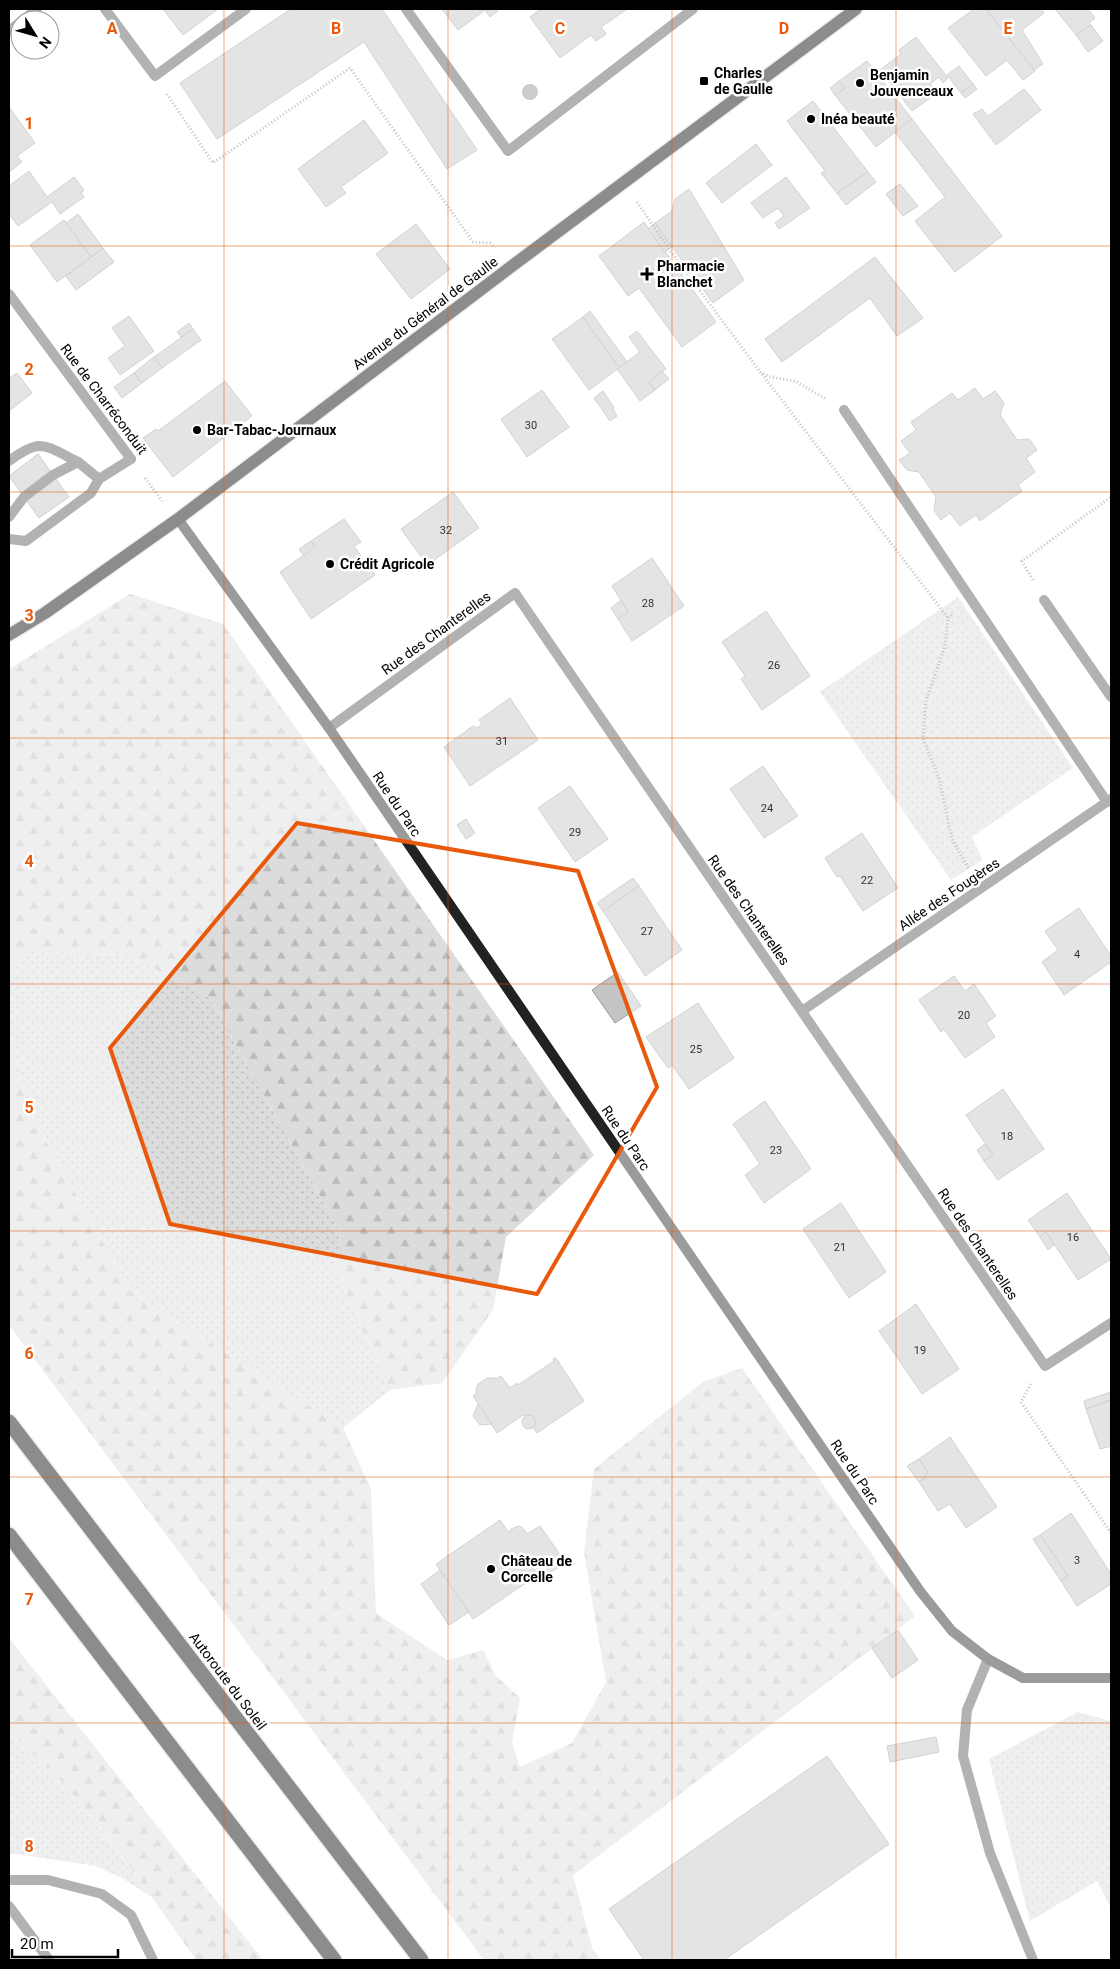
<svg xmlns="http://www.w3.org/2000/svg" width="1120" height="1969" viewBox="0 0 1120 1969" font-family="Roboto,sans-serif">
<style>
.grass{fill:url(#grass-dots)}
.forest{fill:url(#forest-firs)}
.building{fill:#c4c4c4;stroke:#999}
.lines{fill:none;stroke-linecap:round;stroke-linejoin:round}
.primary-casing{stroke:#dbdbdb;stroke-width:15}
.highway-casing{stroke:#dbdbdb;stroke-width:18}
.path{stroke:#777;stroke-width:3;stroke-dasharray:1 2.5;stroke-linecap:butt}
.lane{stroke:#555;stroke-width:10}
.street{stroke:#555;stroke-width:10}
.secondary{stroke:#222;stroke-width:10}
.primary{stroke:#000;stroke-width:12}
.highway{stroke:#000;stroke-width:15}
.tree{fill:#8f8f8f}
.marked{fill:none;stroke:#e8590c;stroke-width:4;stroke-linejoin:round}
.grid{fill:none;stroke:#e8590c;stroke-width:1;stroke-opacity:0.55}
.poi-dot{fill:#000;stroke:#fff;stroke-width:2}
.labels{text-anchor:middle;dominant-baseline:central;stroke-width:5;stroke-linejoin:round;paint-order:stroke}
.number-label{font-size:11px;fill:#313131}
.poi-label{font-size:14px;font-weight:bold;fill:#000;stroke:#fff;text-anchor:start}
.street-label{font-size:14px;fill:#000;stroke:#fff}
.grid-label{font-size:16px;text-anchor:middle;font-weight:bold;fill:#e8590c;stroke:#fff;stroke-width:5;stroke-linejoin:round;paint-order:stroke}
</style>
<defs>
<pattern id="grass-dots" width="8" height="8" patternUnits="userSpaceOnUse" patternTransform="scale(1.25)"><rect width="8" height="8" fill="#dcdcdc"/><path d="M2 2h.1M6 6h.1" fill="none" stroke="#bbb" stroke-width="1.8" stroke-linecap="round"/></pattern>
<pattern id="forest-firs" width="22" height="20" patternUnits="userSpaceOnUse" patternTransform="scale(1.25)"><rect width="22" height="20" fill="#dcdcdc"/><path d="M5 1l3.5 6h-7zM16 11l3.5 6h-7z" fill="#bbb"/></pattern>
</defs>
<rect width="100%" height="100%" fill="#fff"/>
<g class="grass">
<polygon points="958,597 1073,768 972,837 983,860 951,880 820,692"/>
<polygon points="30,952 126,954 210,998 340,1232 337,1273 390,1390 343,1428 132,1293 27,1107 9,1027 9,974"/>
<polygon points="1078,1712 1111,1721 1111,1908 1097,1881 1030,1921 989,1759"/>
<polygon points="9,1731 65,1784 153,1898 122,1878 96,1866 9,1853"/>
</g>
<g class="forest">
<polygon points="130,594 223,624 594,1155 506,1237 493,1310 442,1383 390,1390 337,1273 340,1232 210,998 126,954 30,952 9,974 9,669"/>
<polygon points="9,1027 27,1107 132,1293 343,1428 371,1489 376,1613 447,1660 483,1650 496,1676 520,1698 512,1743 520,1767 572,1743 606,1682 584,1552 594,1469 703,1382 742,1368 915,1616 573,1875 592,1948 601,1960 484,1960 9,1325"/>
<polygon points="9,1638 263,1960 196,1960 136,1875 65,1784 9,1731"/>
</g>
<g class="building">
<polygon points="163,9 218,9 183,35"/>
<polygon points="291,9 382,9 477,150 447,169 364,42 217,139 180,83"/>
<polygon points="442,9 496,9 498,11 490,17 485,10 458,30"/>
<polygon points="541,9 627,9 601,27 606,34 596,41 591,35 560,58 530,17"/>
<polygon points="974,9 986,9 1035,71 1023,80 1007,60 986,76 948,28"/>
<polygon points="986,9 1041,9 1044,13 1022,30 1043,64 1034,70"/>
<polygon points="1055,9 1088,9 1095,18 1089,23 1091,25 1076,35"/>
<polygon points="1091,25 1103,41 1088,52 1076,35"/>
<polygon points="916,37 948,78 943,83 939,77 930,84 937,93 912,111 880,70 901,54 899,50"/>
<polygon points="867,61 912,119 876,147 835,95 845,88 839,81"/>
<polygon points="959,66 973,84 961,93 947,75"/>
<polygon points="839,81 845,88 835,95 830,88"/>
<polygon points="973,84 977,89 965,98 961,93"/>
<polygon points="1024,89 1041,110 996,145 973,114 982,109 988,116"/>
<polygon points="813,101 868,172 837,193 821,173 825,171 787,121"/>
<polygon points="9,107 35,143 17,156 22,162 9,172"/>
<polygon points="912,119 1002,236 955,272 915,221 945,197 895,132"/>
<polygon points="364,120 388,153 341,187 346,193 326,207 298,169"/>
<polygon points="756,144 772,165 722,203 706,183"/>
<polygon points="29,171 47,197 74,177 84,190 81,193 84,197 60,214 52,202 18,226 9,214 9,186"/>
<polygon points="868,172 876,182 846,205 837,193"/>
<polygon points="786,177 810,208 779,229 775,223 784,216 778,208 763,218 751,203"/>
<polygon points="900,184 918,206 903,216 886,194"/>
<polygon points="689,189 744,280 713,303 655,223 672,211 675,199"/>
<polygon points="78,214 103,248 91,257 66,223"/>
<polygon points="64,220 91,257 57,282 30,245"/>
<polygon points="644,222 716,322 682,347 639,288 628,296 599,256"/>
<polygon points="655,223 672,247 665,252 648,229"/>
<polygon points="416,224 450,269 411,299 376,254"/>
<polygon points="103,248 114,262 76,290 66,276"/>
<polygon points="875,257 923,318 897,336 870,298 782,362 765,339"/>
<polygon points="590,311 627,362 619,368 583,317"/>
<polygon points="129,316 154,351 120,375 108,358 125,346 112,328"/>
<polygon points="583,317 619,368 589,390 552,339"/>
<polygon points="189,323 193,329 181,337 177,332"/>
<polygon points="193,329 201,340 162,368 154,357"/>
<polygon points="637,331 666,369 649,382 655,390 640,401 617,369 640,352 629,337"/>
<polygon points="154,357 162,368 142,383 134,373"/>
<polygon points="662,371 669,379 655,390 649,382"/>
<polygon points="17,373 32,393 9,411 9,376 10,378"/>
<polygon points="134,373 142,383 122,398 114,387"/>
<polygon points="225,381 252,416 173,477 143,438 156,429 158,431"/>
<polygon points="975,388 983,399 995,391 1004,403 1000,415 1017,440 1029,439 1037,450 1026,458 1035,472 1018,485 1022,491 980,521 976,515 960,526 950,513 941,520 934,510 936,497 919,472 907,470 899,460 910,453 901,441 916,430 911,422 952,393 958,400"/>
<polygon points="542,390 569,427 527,457 501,419"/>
<polygon points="603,391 614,408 613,409 617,416 610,421 594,398"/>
<polygon points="38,454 69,497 39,518 9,476"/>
<polygon points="453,492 479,528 427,565 401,529"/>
<polygon points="344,519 361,542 354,546 375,575 311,619 280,572 315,547 311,541"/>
<polygon points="311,541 315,547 304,556 299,549"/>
<polygon points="652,558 684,606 632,641 618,619 628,612 612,586"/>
<polygon points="621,600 628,612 618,619 611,608"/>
<polygon points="766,611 810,676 762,710 741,679 745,676 722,642"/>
<polygon points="510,698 538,740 470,786 444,747 473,726 477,728 482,724 479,720"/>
<polygon points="763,766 798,816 764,838 730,789"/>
<polygon points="570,786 608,839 575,862 538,808"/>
<polygon points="466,819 475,833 466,839 457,825"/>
<polygon points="862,833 898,888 863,911 840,876 837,877 825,858"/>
<polygon points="633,878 639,886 603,911 597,903"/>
<polygon points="639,886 682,950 645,976 603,911"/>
<polygon points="1079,908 1111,956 1111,962 1064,995 1042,962 1058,950 1045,931"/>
<polygon points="618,972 641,1006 615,1023 592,990"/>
<polygon points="954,976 965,991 974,984 996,1016 986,1023 995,1037 965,1058 944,1029 941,1032 919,1000"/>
<polygon points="698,1003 734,1058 689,1089 672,1065 668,1068 646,1037"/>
<polygon points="1003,1089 1044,1149 998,1180 984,1161 993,1155 966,1115"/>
<polygon points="765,1101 811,1169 764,1203 745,1175 760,1164 733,1124"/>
<polygon points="985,1144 993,1155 984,1161 977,1150"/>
<polygon points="1067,1193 1111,1259 1078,1280 1046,1232 1040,1237 1028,1220"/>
<polygon points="841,1203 886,1272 849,1298 803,1229"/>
<polygon points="1046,1232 1054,1245 1048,1250 1040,1237"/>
<polygon points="916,1304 959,1369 922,1394 879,1331"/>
<polygon points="556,1358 584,1401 537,1433 533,1427 535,1424 534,1418 523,1415 497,1433 473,1396 477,1392 476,1390 478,1384 487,1378 495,1378 496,1379 501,1376 510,1388 517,1383 518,1385 554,1361 553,1359"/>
<polygon points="1111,1392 1111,1400 1086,1409 1084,1401"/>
<polygon points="1111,1400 1111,1446 1100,1449 1086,1409"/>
<polygon points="478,1404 492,1424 480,1425 473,1416"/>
<circle cx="529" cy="1422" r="7"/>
<polygon points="950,1437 997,1507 966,1528 950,1504 938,1511 919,1482 925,1478 927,1471 919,1459"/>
<polygon points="919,1459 927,1471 925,1478 919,1482 907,1466"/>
<polygon points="1071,1513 1111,1574 1111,1584 1077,1606 1061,1581 1068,1576 1040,1535"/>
<polygon points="500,1520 509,1533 511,1529 519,1526 523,1528 527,1534 540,1526 561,1556 554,1561 559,1567 548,1574 544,1568 538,1572 539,1574 473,1619 436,1564"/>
<polygon points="1040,1535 1068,1576 1061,1581 1033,1539"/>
<polygon points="440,1570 469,1612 449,1625 421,1584"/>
<polygon points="898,1630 918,1660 892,1678 872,1648"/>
<polygon points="936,1737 939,1752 890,1762 887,1746"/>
<polygon points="827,1756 889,1844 724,1960 644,1960 609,1909"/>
</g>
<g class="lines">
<defs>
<polyline id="primary" points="9,635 45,613 178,519 512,266 856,9"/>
<g id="highway">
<polyline points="9,1422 421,1960"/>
<polyline points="9,1535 334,1960"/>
</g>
</defs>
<use href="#primary" class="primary-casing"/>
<use href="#highway" class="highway-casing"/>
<g class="path">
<polyline points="167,94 213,163 350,68 473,242 490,243 495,248"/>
<polyline points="637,202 669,249 761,373 771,377 795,381 826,399"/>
<polyline points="762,374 948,618"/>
<polyline points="145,478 162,501"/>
<polyline points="1033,580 1022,561 1111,497"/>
<polyline points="952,615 948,618 945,646 926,701 923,738 939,778 952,839 969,869"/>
<polyline points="1031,1384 1021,1402 1111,1533"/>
</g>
<g class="lane">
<polyline points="105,9 155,76 246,9"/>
<polyline points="406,9 508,151 693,9"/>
<polyline points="844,410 1107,802"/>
<path d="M 9,461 C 41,437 44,445 78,462"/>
<polyline points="9,517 24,497 53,475 78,462 99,479"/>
<polyline points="9,539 26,541 91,493 99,479 131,459"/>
<polyline points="988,1659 967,1710 963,1756 990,1853 1033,1960"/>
<polyline points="9,1880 48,1880 102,1894 131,1915 153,1960"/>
<polyline points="9,1906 49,1960"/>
</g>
<g class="street">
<polyline points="23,20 37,9"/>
<polyline points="9,31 20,22"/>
<polyline points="9,294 131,459"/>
<polyline points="1044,600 1111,697"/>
<polyline points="329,728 515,593 1045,1366 1111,1323"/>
<polyline points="802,1011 1111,799"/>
</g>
<polyline class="secondary" points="178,519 329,728 920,1591 952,1631 988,1659 1023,1678 1111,1678"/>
<use href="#primary" class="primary"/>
<use href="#highway" class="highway"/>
</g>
<circle class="tree" cx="530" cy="92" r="8"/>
<path d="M0 0H1120V1969H0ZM 297,823 L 578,871 L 657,1087 L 537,1294 L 170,1224 L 110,1048 Z" fill="#fff" fill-opacity=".55" fill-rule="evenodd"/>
<path class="marked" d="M 297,823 L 578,871 L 657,1087 L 537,1294 L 170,1224 L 110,1048 Z"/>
<path class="grid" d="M 224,9 L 224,1960M 448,9 L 448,1960M 672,9 L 672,1960M 896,9 L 896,1960M 9,246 L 1111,246M 9,492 L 1111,492M 9,738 L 1111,738M 9,984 L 1111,984M 9,1231 L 1111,1231M 9,1477 L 1111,1477M 9,1723 L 1111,1723"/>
<g class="poi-dot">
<rect x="699" y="76" width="10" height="10" rx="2.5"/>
<circle cx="860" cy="83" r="5"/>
<circle cx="811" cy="119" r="5"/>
<path d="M644.5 266.5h5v5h5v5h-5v5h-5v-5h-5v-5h5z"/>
<circle cx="197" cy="430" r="5"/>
<circle cx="330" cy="564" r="5"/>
<circle cx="491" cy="1569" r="5"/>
</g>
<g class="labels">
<g class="number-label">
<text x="531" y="425">30</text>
<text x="446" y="530">32</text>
<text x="648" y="603">28</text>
<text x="774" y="665">26</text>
<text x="502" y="741">31</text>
<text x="767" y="808">24</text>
<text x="575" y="832">29</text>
<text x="867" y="880">22</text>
<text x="647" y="931">27</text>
<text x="1077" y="954">4</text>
<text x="964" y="1015">20</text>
<text x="696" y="1049">25</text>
<text x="1007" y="1136">18</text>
<text x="776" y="1150">23</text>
<text x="1073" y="1237">16</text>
<text x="840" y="1247">21</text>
<text x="920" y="1350">19</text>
<text x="1077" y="1560">3</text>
</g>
<g class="poi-label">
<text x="714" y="73">Charles<tspan x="714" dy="16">de Gaulle</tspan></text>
<text x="870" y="75">Benjamin<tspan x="870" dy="16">Jouvenceaux</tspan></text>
<text x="821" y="119">Inéa beauté</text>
<text x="657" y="266">Pharmacie<tspan x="657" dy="16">Blanchet</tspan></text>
<text x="207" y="430">Bar-Tabac-Journaux</text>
<text x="340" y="564">Crédit Agricole</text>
<text x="501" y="1561">Château de<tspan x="501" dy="16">Corcelle</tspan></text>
</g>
<g class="street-label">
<text transform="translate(425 313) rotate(-37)">Avenue du Général de Gaulle</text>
<text transform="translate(104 399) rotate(53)">Rue de Charréconduit</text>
<text transform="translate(436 633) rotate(-36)">Rue des Chanterelles</text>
<text transform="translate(397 804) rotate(56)">Rue du Parc</text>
<text transform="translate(949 894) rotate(-34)">Allée des Fougères</text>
<text transform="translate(749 910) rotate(55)">Rue des Chanterelles</text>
<text transform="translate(626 1138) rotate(56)">Rue du Parc</text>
<text transform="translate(978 1244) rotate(56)">Rue des Chanterelles</text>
<text transform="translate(855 1472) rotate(56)">Rue du Parc</text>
<text transform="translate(228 1681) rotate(53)">Autoroute du Soleil</text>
</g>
</g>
<g class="grid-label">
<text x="112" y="34">A</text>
<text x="336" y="34">B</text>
<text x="560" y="34">C</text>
<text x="784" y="34">D</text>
<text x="1008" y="34">E</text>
<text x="29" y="129">1</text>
<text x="29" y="375">2</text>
<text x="29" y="621">3</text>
<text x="29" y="867">4</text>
<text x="29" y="1113">5</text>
<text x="29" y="1359">6</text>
<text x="29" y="1605">7</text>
<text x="29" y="1852">8</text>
</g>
<rect width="1120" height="1969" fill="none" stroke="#000000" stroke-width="20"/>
<g transform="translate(35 35) rotate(127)"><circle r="24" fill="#ffffff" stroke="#999999"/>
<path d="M0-4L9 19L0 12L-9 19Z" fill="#000000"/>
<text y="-8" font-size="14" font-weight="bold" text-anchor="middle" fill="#000000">N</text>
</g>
<path d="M12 1949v8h106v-8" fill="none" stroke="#000000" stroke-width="2.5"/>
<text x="20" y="1949" font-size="15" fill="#000000" stroke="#ffffff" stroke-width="4" paint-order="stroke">20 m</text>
</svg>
